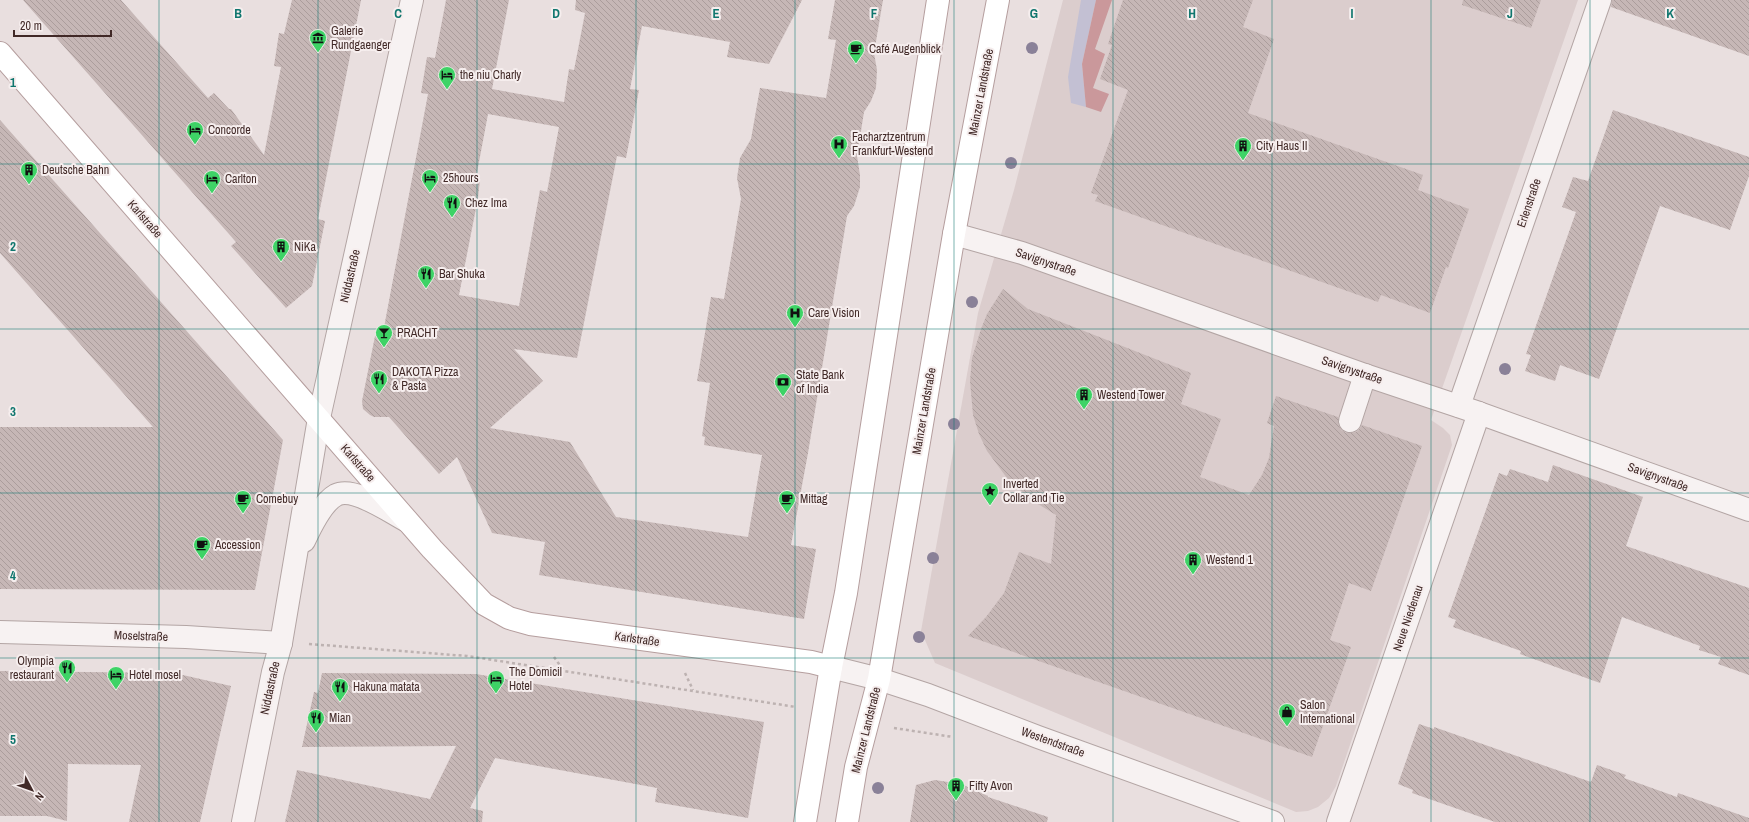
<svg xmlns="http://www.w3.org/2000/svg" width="1749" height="822" viewBox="0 0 1749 822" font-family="'Archivo Narrow',sans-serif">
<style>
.built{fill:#dbcdcd}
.park{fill:#c3c0d3}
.water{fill:#ca989b}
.building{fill:url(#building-back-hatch);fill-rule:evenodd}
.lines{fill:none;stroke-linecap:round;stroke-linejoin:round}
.minor-casing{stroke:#b3a5a4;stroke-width:24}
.major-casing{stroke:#b59e9e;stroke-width:24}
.path{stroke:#bdb2b1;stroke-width:2.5;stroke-dasharray:3 3;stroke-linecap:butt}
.minor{stroke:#f7f2f2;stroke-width:22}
.major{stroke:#fff;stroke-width:22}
.tree{fill:#8a8198}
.grid{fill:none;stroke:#0f766e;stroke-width:1;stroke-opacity:0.55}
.labels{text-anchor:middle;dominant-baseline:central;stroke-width:4;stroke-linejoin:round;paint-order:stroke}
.poi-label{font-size:12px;fill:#412927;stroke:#f6eeee;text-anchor:start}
.street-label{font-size:12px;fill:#412927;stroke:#f6eeee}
.grid-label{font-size:13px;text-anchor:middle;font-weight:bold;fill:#0f766e;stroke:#f6eeee;stroke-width:4;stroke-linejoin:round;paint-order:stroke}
</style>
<defs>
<pattern id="building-back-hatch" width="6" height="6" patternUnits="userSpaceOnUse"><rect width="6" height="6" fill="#c6b7b6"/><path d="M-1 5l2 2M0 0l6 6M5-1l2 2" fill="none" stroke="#ab9d9c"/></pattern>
</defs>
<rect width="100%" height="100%" fill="#e9dfdf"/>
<polygon class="built" points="1063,0 1578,0 1431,420 1443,428 1450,435 1452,445 1336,786 1329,798 1318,807 1308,811 1296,812 935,663 921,631 978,313 1014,190"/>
<polygon class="park" points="1081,0 1096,0 1082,64 1086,107 1071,103 1068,77"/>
<polygon class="water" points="1096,0 1112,0 1095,49 1105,54 1093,88 1109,94 1101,112 1086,107 1082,64"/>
<g class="building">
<polygon points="23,0 121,0 208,98 214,93 229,109 231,109 264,155 281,67 274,66 279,33 284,34 292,0 361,0 318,219 325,221 312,286 286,308 231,246 236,242"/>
<path d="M 446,0 L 509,0 L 492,89 L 564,102 L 569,69 L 574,70 L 585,13 L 575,10 L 576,0 L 802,0 L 769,64 L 727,57 L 730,42 L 642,26 L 630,89 L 639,90 L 626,158 L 617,156 L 577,358 L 514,349 L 543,381 L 490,428 L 570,442 L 616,517 L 748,537 L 762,455 L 704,445 L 705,437 L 702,436 L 710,383 L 697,381 L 711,297 L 724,299 L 741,199 L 737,178 L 740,158 L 751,139 L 760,88 L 826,98 L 836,40 L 828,39 L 835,0 L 883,0 L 874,53 L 877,70 L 876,88 L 871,101 L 864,112 L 857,156 L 860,175 L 860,187 L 854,206 L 847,216 L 808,453 L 791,545 L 816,549 L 804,619 L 539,575 L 545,542 L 492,533 L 457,457 L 439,474 L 389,417 L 374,417 L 370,415 L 363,409 L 362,401 L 375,336 L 382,338 L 428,94 L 421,93 L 427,57 L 435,58 ZM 488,114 L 559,127 L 547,192 L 540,190 L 519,306 L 459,295 L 478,198 L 480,179 L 476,178 Z"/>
<polygon points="1123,0 1253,0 1243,27 1274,39 1248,113 1423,175 1418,190 1469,209 1448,268 1446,267 1430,313 1381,295 1378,302 1095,201 1098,195 1091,193 1128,90 1100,79 1112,45 1108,44"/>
<polygon points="1463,0 1541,0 1531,28 1462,5"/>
<polygon points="1612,0 1749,0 1749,56 1611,7"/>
<polygon points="1613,110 1749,157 1749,176 1730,230 1660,206 1599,379 1560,365 1555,381 1525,371 1531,355 1526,354 1576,212 1562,207 1568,191 1573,177 1588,181"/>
<polygon points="0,120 283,440 255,590 0,589 0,427 153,427 0,253"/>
<polygon points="1003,289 1028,309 1191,373 1181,404 1221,419 1200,477 1249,495 1262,475 1269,458 1274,426 1267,423 1276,396 1338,417 1338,424 1341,430 1346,433 1353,433 1358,431 1362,425 1422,446 1371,591 1349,583 1330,640 1351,647 1312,757 968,636 986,617 1004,593 1019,552 1051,564 1056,515 1030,499 1007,478 987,451 979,434 973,415 970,381 972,358 981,329 987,314"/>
<polygon points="1553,465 1643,497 1626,546 1749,588 1749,675 1718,664 1721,657 1699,650 1700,646 1622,617 1600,683 1520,654 1521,651 1453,627 1456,620 1448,617 1499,473 1507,476 1510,469 1548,482"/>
<polygon points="0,671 174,673 231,686 200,822 129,822 141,765 68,764 67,821 47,816 0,816"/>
<polygon points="322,673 476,674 764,722 748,818 655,802 657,788 495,758 470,808 483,811 482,822 285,822 297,770 430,799 456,746 302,747 314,692 318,693"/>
<polygon points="1419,724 1434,729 1434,727 1591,782 1597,765 1626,775 1624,778 1677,797 1678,793 1749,818 1749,822 1495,822 1412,793 1413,790 1398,784"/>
<polygon points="935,780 961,784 988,796 988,797 1048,817 1047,822 910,822 916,785"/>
</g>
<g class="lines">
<defs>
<g id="minor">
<polyline points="954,234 1022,253 1365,375 1479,413 1749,510"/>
<polyline points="1459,406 1600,0"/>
<polyline points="1350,421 1365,375"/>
<path d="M 304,541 C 310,528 323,502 336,495 C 354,486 390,512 407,521"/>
<polyline points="0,632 186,637 281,643"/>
<polyline points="831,667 879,679 928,695 1038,737 1273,822"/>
<polyline points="243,822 273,672 281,643 319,418 412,0"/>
<polyline points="1338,822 1479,413"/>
</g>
<g id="major">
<polyline points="0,53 432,549 484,604 509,618 530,624 811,662 831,667"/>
<polyline points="805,822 831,667 846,593 938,0"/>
<polyline points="847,822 856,767 879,679 954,234 998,0"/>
</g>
</defs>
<use href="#minor" class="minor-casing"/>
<use href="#major" class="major-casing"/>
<g class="path">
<polyline points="309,644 467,656 796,707"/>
<polyline points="554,657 564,671"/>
<polyline points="685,673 693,690"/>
<polyline points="894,728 953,737"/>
</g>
<use href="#minor" class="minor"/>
<use href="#major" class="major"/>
</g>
<g class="tree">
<circle cx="1032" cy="48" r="6"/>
<circle cx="1011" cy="163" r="6"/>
<circle cx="972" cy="302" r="6"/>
<circle cx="1505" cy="369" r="6"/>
<circle cx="954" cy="424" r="6"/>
<circle cx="933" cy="558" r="6"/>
<circle cx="919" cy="637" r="6"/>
<circle cx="878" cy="788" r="6"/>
</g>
<path class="grid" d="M 159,0 L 159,822M 318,0 L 318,822M 477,0 L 477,822M 636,0 L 636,822M 795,0 L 795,822M 954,0 L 954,822M 1113,0 L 1113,822M 1272,0 L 1272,822M 1431,0 L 1431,822M 1590,0 L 1590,822M 0,164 L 1749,164M 0,329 L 1749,329M 0,493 L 1749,493M 0,658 L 1749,658"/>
<defs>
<symbol id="museum-pin" viewBox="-11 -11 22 30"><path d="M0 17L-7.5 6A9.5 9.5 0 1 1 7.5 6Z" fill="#3ed366" stroke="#f6eeee"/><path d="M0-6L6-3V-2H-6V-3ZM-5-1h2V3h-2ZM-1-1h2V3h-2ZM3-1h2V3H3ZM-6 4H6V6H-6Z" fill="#111"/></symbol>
<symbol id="cafe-pin" viewBox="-11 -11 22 30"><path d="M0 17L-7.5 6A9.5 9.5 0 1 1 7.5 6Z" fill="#3ed366" stroke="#f6eeee"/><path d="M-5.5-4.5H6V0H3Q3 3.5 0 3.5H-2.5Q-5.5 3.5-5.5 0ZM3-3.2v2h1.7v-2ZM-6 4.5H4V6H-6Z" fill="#111"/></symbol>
<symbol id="hotel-pin" viewBox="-11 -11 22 30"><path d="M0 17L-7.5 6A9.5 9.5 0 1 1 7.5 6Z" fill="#3ed366" stroke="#f6eeee"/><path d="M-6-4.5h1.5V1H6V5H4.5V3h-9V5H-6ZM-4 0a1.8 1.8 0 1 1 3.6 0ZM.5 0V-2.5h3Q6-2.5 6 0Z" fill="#111"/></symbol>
<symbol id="hospital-pin" viewBox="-11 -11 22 30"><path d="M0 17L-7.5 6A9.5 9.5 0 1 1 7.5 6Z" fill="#3ed366" stroke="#f6eeee"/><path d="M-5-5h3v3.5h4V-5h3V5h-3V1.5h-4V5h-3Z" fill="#111"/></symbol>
<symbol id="building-pin" viewBox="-11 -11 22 30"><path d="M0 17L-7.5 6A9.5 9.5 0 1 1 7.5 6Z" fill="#3ed366" stroke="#f6eeee"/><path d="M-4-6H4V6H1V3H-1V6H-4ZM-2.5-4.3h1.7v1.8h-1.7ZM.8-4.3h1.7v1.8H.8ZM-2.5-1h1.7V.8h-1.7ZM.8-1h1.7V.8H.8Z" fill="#111"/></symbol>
<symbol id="restaurant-pin" viewBox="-11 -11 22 30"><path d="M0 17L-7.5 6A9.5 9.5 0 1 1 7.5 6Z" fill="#3ed366" stroke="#f6eeee"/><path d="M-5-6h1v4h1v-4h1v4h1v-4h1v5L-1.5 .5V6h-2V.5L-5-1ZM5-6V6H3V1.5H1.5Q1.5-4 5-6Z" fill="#111"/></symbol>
<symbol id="bar-pin" viewBox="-11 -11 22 30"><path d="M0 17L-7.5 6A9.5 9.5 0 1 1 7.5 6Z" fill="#3ed366" stroke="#f6eeee"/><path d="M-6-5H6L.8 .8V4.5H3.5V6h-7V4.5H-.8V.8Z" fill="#111"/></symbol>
<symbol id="bank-pin" viewBox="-11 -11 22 30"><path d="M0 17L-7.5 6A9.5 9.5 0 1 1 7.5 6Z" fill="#3ed366" stroke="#f6eeee"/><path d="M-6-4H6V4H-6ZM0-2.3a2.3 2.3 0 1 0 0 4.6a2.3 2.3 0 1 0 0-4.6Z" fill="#111"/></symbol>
<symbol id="sight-pin" viewBox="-11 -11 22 30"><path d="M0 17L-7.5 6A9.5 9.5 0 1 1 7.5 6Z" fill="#3ed366" stroke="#f6eeee"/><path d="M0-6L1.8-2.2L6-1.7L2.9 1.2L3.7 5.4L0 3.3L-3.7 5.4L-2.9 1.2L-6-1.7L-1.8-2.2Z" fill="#111"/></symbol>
<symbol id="shop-pin" viewBox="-11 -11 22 30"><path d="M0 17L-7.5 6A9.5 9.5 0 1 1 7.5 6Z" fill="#3ed366" stroke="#f6eeee"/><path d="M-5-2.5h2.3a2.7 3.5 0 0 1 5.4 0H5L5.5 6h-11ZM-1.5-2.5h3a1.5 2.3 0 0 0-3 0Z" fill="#111"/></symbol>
</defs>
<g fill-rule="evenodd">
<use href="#museum-pin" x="308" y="28" width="20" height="27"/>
<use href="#cafe-pin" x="846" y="39" width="20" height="27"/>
<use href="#hotel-pin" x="437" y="65" width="20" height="27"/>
<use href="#hotel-pin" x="185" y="120" width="20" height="27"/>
<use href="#hospital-pin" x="829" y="134" width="20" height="27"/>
<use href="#building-pin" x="1233" y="136" width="20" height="27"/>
<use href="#building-pin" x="19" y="160" width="20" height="27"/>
<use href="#hotel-pin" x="420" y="168" width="20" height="27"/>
<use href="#hotel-pin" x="202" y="169" width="20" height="27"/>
<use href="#restaurant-pin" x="442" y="193" width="20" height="27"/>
<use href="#building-pin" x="271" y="237" width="20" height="27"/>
<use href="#restaurant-pin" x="416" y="264" width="20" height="27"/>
<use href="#hospital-pin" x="785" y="303" width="20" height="27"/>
<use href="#bar-pin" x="374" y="323" width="20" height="27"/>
<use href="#restaurant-pin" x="369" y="369" width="20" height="27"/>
<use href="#bank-pin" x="773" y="372" width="20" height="27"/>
<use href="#building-pin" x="1074" y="385" width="20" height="27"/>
<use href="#sight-pin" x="980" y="481" width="20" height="27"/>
<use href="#cafe-pin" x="233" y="489" width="20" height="27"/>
<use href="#cafe-pin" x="777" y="489" width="20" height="27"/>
<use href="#cafe-pin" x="192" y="535" width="20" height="27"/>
<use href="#building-pin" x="1183" y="550" width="20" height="27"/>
<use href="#restaurant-pin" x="57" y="658" width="20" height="27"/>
<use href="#hotel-pin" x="106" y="665" width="20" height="27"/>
<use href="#hotel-pin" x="486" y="669" width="20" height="27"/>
<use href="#restaurant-pin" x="330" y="677" width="20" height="27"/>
<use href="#shop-pin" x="1277" y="702" width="20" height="27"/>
<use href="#restaurant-pin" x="306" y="708" width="20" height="27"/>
<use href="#building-pin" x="946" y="776" width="20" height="27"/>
</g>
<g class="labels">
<g class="poi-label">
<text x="331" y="31">Galerie<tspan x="331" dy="14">Rundgaenger</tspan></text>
<text x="869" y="49">Café Augenblick</text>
<text x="460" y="75">the niu Charly</text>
<text x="208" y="130">Concorde</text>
<text x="852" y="137">Facharztzentrum<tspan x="852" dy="14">Frankfurt-Westend</tspan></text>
<text x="1256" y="146">City Haus II</text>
<text x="42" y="170">Deutsche Bahn</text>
<text x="443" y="178">25hours</text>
<text x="225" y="179">Carlton</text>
<text x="465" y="203">Chez Ima</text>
<text x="294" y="247">NiKa</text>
<text x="439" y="274">Bar Shuka</text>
<text x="808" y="313">Care Vision</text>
<text x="397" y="333">PRACHT</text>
<text x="392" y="372">DAKOTA Pizza<tspan x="392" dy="14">&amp; Pasta</tspan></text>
<text x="796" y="375">State Bank<tspan x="796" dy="14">of India</tspan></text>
<text x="1097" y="395">Westend Tower</text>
<text x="1003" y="484">Inverted<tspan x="1003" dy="14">Collar and Tie</tspan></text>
<text x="256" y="499">Comebuy</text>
<text x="800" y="499">Mittag</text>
<text x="215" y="545">Accession</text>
<text x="1206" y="560">Westend 1</text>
<text x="54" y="661" text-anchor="end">Olympia<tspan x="54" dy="14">restaurant</tspan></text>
<text x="509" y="672">The Domicil<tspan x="509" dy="14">Hotel</tspan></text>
<text x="129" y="675">Hotel mosel</text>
<text x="353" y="687">Hakuna matata</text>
<text x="1300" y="705">Salon<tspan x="1300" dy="14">International</tspan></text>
<text x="329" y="718">Mian</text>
<text x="969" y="786">Fifty Avon</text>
</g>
<g class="street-label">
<text transform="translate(981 92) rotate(-79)">Mainzer Landstraße</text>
<text transform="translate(1529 203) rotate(-71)">Erlenstraße</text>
<text transform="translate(145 219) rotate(49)">Karlstraße</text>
<text transform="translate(1046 262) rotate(19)">Savignystraße</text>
<text transform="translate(350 276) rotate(-77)">Niddastraße</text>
<text transform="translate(1352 370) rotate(19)">Savignystraße</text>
<text transform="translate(924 411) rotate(-80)">Mainzer Landstraße</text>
<text transform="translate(358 463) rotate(49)">Karlstraße</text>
<text transform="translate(1658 477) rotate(20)">Savignystraße</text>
<text transform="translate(1408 618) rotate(-71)">Neue Niedenau</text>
<text transform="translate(141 636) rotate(2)">Moselstraße</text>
<text transform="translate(637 639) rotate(8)">Karlstraße</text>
<text transform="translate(270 688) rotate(-78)">Niddastraße</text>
<text transform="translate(866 730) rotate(-76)">Mainzer Landstraße</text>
<text transform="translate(1053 742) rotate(20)">Westendstraße</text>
</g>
</g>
<g class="grid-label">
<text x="238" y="18">B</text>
<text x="398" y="18">C</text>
<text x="556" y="18">D</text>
<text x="716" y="18">E</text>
<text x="874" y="18">F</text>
<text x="1034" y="18">G</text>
<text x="1192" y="18">H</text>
<text x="1352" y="18">I</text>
<text x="1510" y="18">J</text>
<text x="1670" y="18">K</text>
<text x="13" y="87">1</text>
<text x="13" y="251">2</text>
<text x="13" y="416">3</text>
<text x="13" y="580">4</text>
<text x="13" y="744">5</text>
</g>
<g transform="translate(32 790) rotate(131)" stroke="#f6eeee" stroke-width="3" paint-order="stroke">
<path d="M0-3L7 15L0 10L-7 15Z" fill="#412927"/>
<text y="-6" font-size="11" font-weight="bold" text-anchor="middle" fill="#412927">N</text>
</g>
<path d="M14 30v6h97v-6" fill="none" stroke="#412927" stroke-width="2"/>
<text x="20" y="30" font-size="12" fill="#412927" stroke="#f6eeee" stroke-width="3" paint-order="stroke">20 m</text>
</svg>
